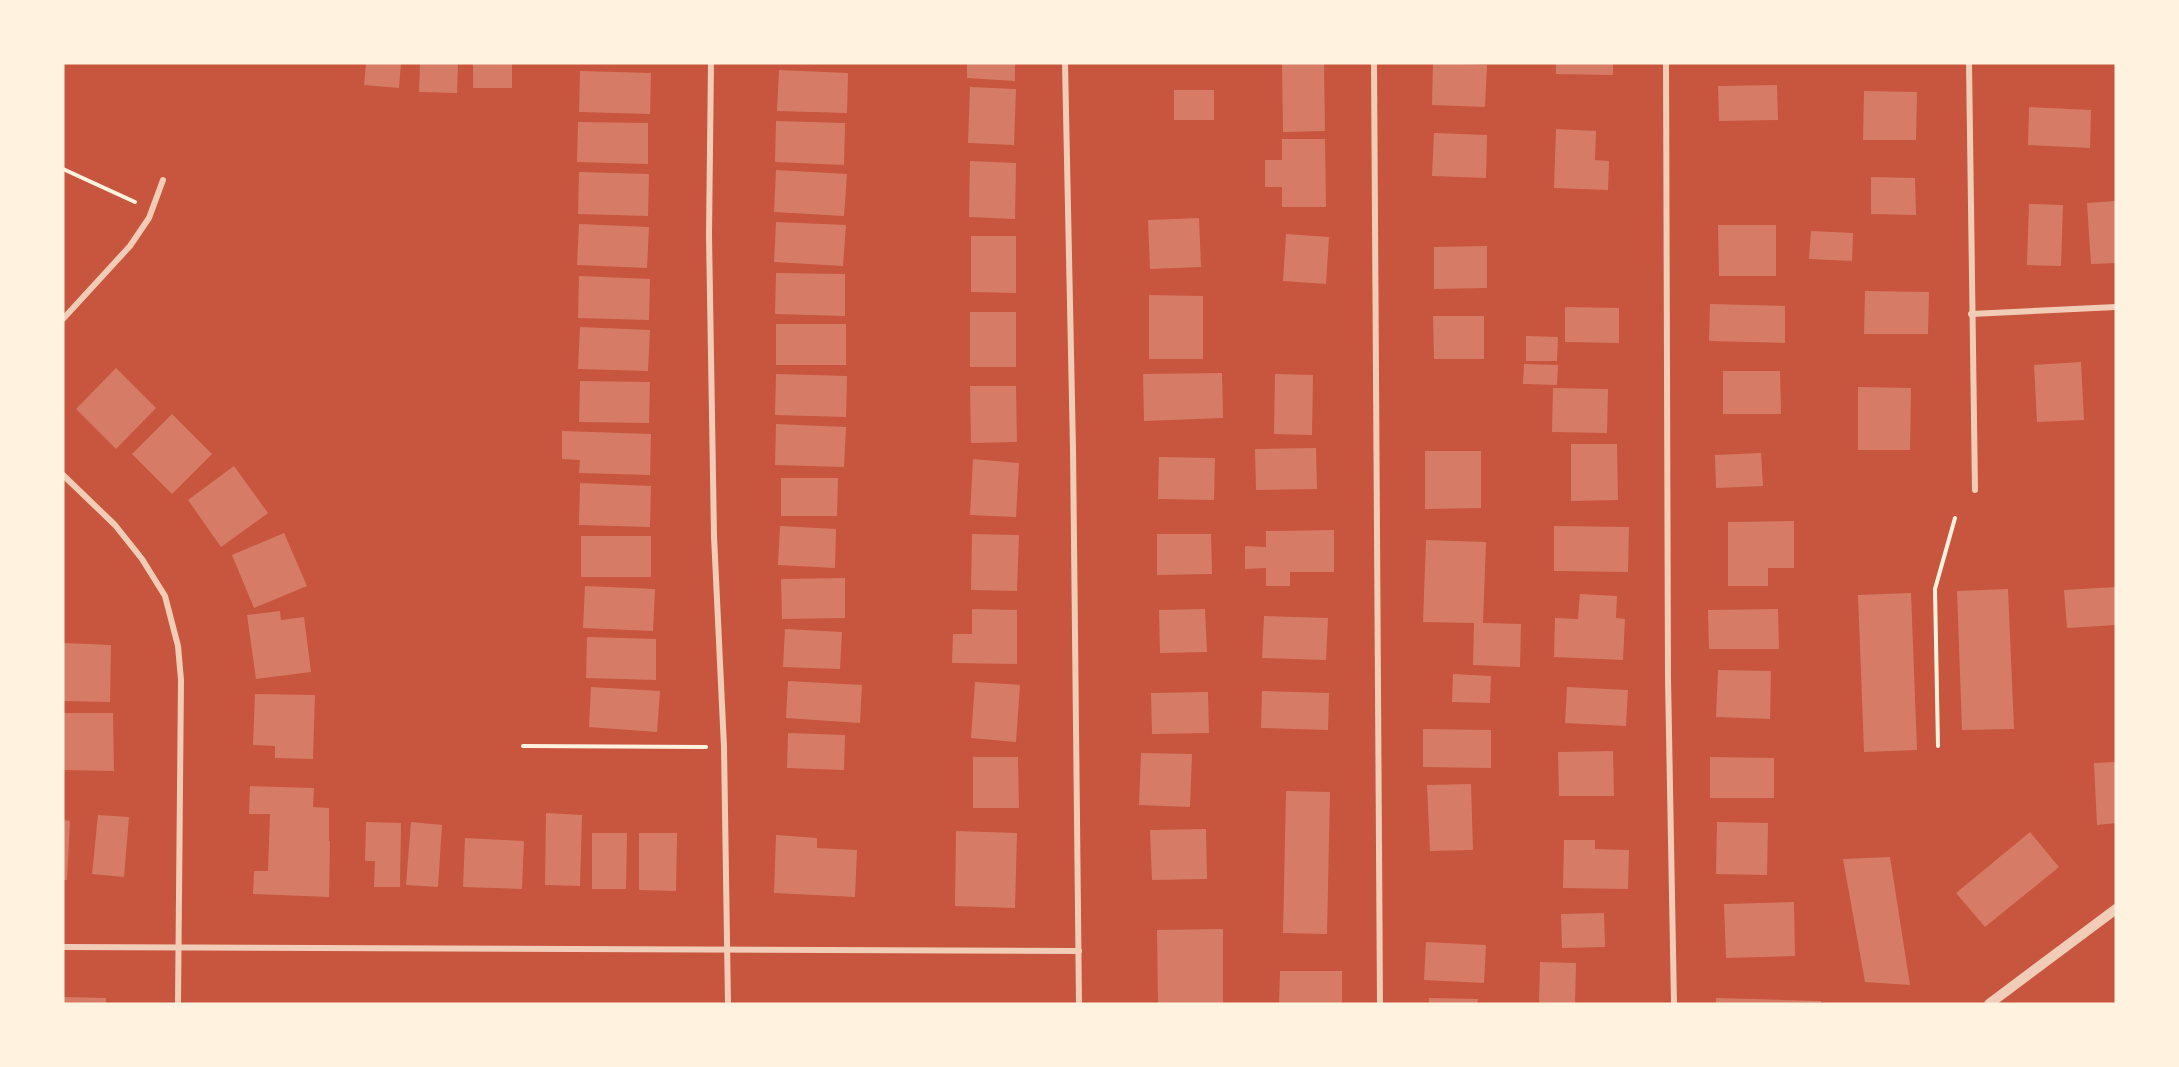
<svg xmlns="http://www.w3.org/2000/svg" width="2179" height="1067" viewBox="0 0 2179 1067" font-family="'Source Sans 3',sans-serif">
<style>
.building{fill:#d67c66}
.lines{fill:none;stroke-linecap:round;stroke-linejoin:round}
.path{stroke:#fff3e0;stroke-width:4}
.minor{stroke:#f1ccb7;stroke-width:6}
.tertiary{stroke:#f1ccb7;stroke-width:10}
</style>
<rect width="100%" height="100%" fill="#c8553d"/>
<g class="building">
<polygon points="366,63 401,63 399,88 364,85"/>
<polygon points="420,63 458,63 457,93 419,92"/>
<rect x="473" y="63" width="39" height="25"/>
<polygon points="967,63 1015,63 1015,81 967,78"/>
<polygon points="1282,63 1324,63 1325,131 1283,132"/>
<polygon points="1433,63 1487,65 1485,107 1432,105"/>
<polygon points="1556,63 1613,63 1613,75 1556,74"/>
<polygon points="779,70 848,73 847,113 777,111"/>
<polygon points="580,71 651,73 650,114 579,112"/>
<polygon points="1777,85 1778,120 1719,121 1718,86"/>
<polygon points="970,87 1016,89 1014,145 968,143"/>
<rect x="1174" y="90" width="40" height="30"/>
<polygon points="1864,91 1917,92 1916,140 1863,140"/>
<polygon points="2029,107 2091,110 2090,148 2028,145"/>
<polygon points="776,121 845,123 844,165 775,162"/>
<polygon points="578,122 648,123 648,164 577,162"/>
<polygon points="1556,129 1596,131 1595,160 1609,161 1608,190 1554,188"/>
<polygon points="1434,133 1487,135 1486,178 1432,176"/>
<polygon points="1282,139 1325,139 1326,207 1282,207 1282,187 1265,187 1265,160 1282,160"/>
<polygon points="970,161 1016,163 1015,219 969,217"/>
<polygon points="776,170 847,174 844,216 774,212"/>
<polygon points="579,172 649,174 648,216 578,214"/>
<polygon points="1871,177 1915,178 1916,215 1871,214"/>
<polygon points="2116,201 2116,263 2091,264 2087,203"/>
<polygon points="2029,204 2063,205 2061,266 2027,265"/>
<polygon points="1199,218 1201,267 1150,269 1148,220"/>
<polygon points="776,222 846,225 843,266 774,262"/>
<polygon points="579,224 649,227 647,268 577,265"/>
<polygon points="1718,225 1776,225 1776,276 1719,276"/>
<polygon points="1811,231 1853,233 1852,261 1809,259"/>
<polygon points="1286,234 1329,237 1326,284 1283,281"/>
<polygon points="971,236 1016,236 1016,293 971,292"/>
<polygon points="1487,246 1487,288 1434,289 1434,247"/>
<polygon points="776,273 845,274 845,316 775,314"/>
<polygon points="579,276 650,279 649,320 578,318"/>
<polygon points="1865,291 1929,292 1928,334 1864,334"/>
<polygon points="1149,295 1203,296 1203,359 1149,359"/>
<polygon points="1710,304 1785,306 1785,343 1709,341"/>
<polygon points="1565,307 1619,308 1619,343 1565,342"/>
<rect x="970" y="312" width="46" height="55"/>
<polygon points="1433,316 1484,316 1484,359 1434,359"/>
<rect x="776" y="324" width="70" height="41"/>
<polygon points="580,327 650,330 648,371 578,369"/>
<polygon points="1526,336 1558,337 1557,361 1526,361"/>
<polygon points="2081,362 2084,420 2037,422 2034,365"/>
<polygon points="1524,364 1558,365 1557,385 1523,384"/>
<polygon points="116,368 156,408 116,449 76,409"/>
<polygon points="1723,371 1780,371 1781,414 1723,414"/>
<polygon points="1222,373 1223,418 1144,421 1143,374"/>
<polygon points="776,374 847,376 846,417 775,415"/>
<polygon points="1275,374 1313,375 1312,435 1274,434"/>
<polygon points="580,381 650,382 649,423 579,422"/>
<polygon points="970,386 1016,386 1017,442 971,443"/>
<polygon points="1858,387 1911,388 1910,450 1858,450"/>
<polygon points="1553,388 1608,389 1607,433 1552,432"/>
<polygon points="172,414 212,454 172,494 132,454"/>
<polygon points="776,424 846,427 844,467 775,465"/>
<polygon points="562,431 651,434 650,475 579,473 580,460 562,459"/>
<polygon points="1571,444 1617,444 1618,500 1571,501"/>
<polygon points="1316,448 1317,489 1256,490 1255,449"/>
<polygon points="1425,451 1481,451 1481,508 1425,509"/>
<polygon points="1761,453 1763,486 1716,488 1715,455"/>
<polygon points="1159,457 1215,458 1214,500 1158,499"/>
<polygon points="973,459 1019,463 1016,517 970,515"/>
<polygon points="234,466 268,513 221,547 188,500"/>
<polygon points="781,478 838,478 837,516 781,516"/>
<polygon points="580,483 651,486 650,527 579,525"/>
<polygon points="1794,521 1794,568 1768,568 1768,586 1728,586 1728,522"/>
<polygon points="780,526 836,529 835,568 778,565"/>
<polygon points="1554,526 1629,527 1628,572 1554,571"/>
<polygon points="1334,530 1334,572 1290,572 1290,586 1266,586 1266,568 1245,569 1245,546 1266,547 1266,531"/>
<polygon points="284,533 307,586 254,608 232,555"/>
<polygon points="972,534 1019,535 1017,591 971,590"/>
<polygon points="1157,534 1211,534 1212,574 1157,575"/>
<rect x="581" y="536" width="70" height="41"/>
<polygon points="1426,540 1486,542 1483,623 1521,624 1520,667 1473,665 1474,623 1423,622"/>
<polygon points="845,578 845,618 782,619 781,579"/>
<polygon points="585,586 655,589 653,631 583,628"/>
<polygon points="2116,587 2116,625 2067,628 2064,590"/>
<polygon points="2008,589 2014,729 1962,730 1957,591"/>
<polygon points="1911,593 1917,750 1864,752 1858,595"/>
<polygon points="1580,594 1617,596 1616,618 1625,619 1623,660 1554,657 1555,618 1578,619"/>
<polygon points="972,609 1017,610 1017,664 952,663 953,634 972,634"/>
<polygon points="1205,609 1207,652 1160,653 1159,610"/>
<polygon points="1778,609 1779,649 1709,649 1708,610"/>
<polygon points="280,611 281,620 304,617 311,672 256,679 247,615"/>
<polygon points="1264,616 1328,618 1326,660 1262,658"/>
<polygon points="785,629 842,632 840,669 783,667"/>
<polygon points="587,637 656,639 656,680 586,678"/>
<polygon points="63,643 111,645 110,702 63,701"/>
<polygon points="1718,670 1771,671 1770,719 1716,717"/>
<polygon points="1453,674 1491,676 1490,703 1452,702"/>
<polygon points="788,681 862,685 860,723 786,718"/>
<polygon points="975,682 1020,685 1016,742 971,738"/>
<polygon points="591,687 660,691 657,732 589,727"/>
<polygon points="1567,687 1628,690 1626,726 1565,723"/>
<polygon points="1262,691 1329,693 1328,730 1261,728"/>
<polygon points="1208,692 1209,733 1152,734 1151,693"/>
<polygon points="255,694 315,695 313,759 275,758 275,746 253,745"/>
<polygon points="63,713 113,713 114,771 63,770"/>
<polygon points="1423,729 1491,730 1491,768 1423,767"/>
<polygon points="788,733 845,735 844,770 787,768"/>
<polygon points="1613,751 1614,796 1559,796 1558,752"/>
<polygon points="1141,753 1192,754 1190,807 1139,805"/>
<polygon points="973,757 1018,757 1019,808 973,808"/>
<polygon points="1710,757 1774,758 1774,798 1710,798"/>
<polygon points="2116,762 2116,823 2097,825 2094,763"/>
<polygon points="1471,784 1473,850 1430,851 1427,785"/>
<polygon points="250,786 314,788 313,807 329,808 329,841 330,841 329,897 253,894 254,871 268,871 270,814 249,814"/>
<polygon points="1286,791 1330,792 1327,934 1283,933"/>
<polygon points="546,813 582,815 580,886 545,885"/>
<polygon points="98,815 129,817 124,877 92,874"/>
<polygon points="63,820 70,821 67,880 63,880"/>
<polygon points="366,822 401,823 400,887 374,887 375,861 365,861"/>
<polygon points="411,822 442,825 438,887 406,885"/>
<polygon points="1717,822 1768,823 1767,875 1716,874"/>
<polygon points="1206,829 1207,879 1152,880 1150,830"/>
<polygon points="956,831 1017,833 1015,908 955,906"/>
<polygon points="2030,832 2059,867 1985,927 1956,893"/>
<polygon points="592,833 627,833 626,889 592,889"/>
<polygon points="639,833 677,833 676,891 639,890"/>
<polygon points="776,835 817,838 817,848 857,850 855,897 774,893"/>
<polygon points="465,838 524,841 522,889 463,887"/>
<polygon points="1564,840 1595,840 1595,849 1629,850 1628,889 1563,888"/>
<polygon points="1890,857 1910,985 1865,982 1843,859"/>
<polygon points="1794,902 1795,956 1726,958 1724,904"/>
<polygon points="1604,913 1605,947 1562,948 1561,914"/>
<polygon points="1223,929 1223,1004 1158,1004 1157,930"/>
<polygon points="1426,942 1486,945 1484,983 1424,980"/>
<polygon points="1540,962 1576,963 1575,1004 1539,1004"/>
<polygon points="1280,971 1342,971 1342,1004 1279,1004"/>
<polygon points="63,997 106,998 106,1004 63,1004"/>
<polygon points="1429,998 1478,999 1477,1004 1429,1004"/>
<polygon points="1716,998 1821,1001 1821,1004 1716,1004"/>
</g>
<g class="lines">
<g class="path">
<polyline points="63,169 135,202"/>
<polyline points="523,746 706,747"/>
<polyline points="1938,746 1935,589 1955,518"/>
</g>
<g class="minor">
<polyline points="711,63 709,235 714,536 724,747 728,1004"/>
<polyline points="1065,63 1073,449 1079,1004"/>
<polyline points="1374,63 1380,1004"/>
<polyline points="1666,63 1668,679 1674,1004"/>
<polyline points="1969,63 1975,490"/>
<polyline points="1971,314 2116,307"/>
<polyline points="63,319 130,246 149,218 163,180"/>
<polyline points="63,475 115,525 142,559 165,596 178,646 181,680 178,1004"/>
<polyline points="63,947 1079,951"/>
</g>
<polyline class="tertiary" points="1989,1004 2116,909"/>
</g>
<rect width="2179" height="1067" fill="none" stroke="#fff3e0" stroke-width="129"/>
</svg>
